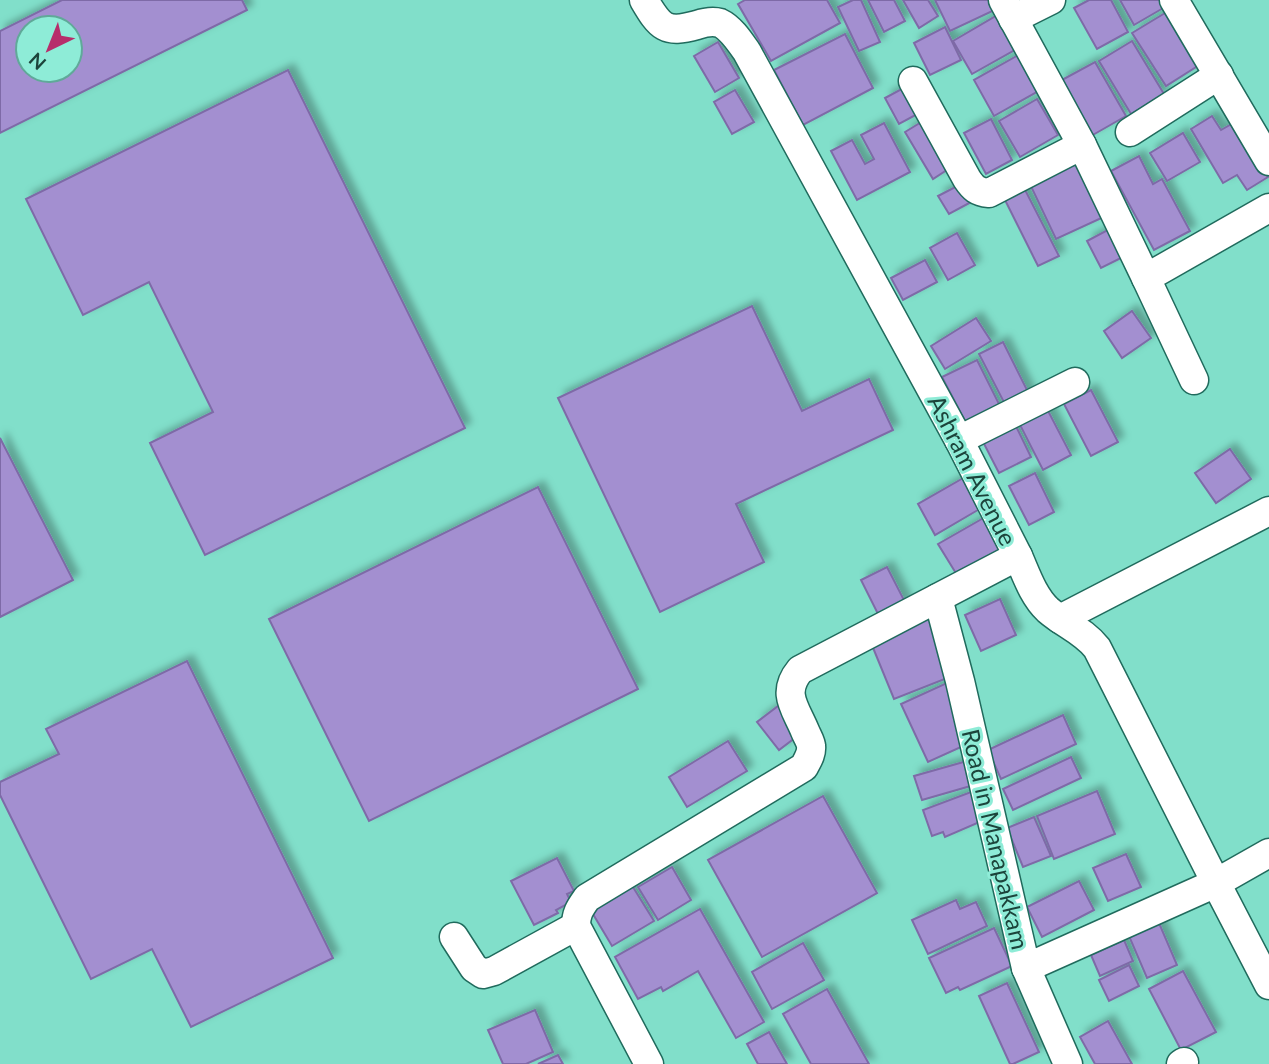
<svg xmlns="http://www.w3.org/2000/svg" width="1269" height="1064" viewBox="0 0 1269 1064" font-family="Lato,sans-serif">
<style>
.building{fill:#a38fd0;stroke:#7e6aa7;stroke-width:2;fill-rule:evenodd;filter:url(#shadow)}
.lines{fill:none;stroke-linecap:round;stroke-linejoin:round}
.minor-casing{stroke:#206b5d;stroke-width:31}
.minor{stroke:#fff;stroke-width:28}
.labels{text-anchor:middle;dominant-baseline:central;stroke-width:6;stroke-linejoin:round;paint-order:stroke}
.street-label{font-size:24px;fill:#1c443b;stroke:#8eecd7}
</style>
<defs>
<filter id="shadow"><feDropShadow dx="6" dy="-6" stdDeviation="3.5" flood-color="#0004"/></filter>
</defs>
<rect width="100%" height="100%" fill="#81dfca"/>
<g class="building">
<path d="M 62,0 L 242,0 L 247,10 L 0,133 L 0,31 ZM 28,28 L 70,28 L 70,70 L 28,70 Z"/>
<polygon points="745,0 827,0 840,23 771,61 738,4"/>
<polygon points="853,0 861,0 880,42 859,51 838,7"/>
<polygon points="868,0 894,0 905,21 884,32"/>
<polygon points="903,0 928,0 938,16 919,28"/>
<polygon points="935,0 998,0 1001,7 950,31"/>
<polygon points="1089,0 1111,0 1128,32 1097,49 1074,8"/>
<polygon points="1120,0 1161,0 1165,7 1134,25"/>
<polygon points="1170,10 1204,62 1166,86 1132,33"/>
<polygon points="1001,13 1020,47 972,74 953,41"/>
<polygon points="945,27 961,60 930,75 914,43"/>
<polygon points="845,34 873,88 803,125 774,70"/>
<polygon points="1132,41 1164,94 1131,114 1099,61"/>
<polygon points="718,42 739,78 715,92 694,56"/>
<polygon points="1022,53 1042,89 994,116 974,80"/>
<polygon points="1095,62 1126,116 1091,136 1060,81"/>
<polygon points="288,70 465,428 205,555 150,443 213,412 149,282 83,315 26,199"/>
<polygon points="909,85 923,111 899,124 885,98"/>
<polygon points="735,90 754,122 732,134 714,102"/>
<polygon points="1037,99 1058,135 1020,157 999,121"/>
<polygon points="1212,116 1221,130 1235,122 1268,177 1247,190 1237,175 1223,183 1191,129"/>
<polygon points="928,118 956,164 933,179 905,132"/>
<polygon points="991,119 1012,160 986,174 964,133"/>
<polygon points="884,123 910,172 857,200 831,151 852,140 865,164 874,159 861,135"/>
<polygon points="1183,133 1200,162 1167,181 1150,153"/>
<polygon points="1080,155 1108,215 1056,239 1028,180"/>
<polygon points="1139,156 1153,184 1162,179 1190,231 1154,250 1111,171"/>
<polygon points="1021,182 1059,256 1038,266 1001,192"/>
<polygon points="963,183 973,201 949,214 938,196"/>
<polygon points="1117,225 1131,253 1101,268 1087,241"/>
<polygon points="957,233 975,265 948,280 930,248"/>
<polygon points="925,260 937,282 903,300 891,278"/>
<polygon points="752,306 802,411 869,379 893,430 736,504 764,562 660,612 558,398"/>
<polygon points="1132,311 1151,338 1122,358 1104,331"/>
<polygon points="976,318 991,341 945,369 931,346"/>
<polygon points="1003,342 1031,398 1008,410 979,354"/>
<polygon points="977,360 1001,408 967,425 942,377"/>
<polygon points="1091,390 1118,442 1091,456 1064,404"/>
<polygon points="1045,405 1071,455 1043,470 1017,419"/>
<polygon points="1013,420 1031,457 999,473 980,436"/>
<polygon points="0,438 73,580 0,617"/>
<polygon points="1230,449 1251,479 1216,503 1195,473"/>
<polygon points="1035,473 1054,512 1029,525 1009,486"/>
<polygon points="965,477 983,507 935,535 918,504"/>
<polygon points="538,487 638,689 369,821 269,619"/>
<polygon points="987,516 1005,547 957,575 938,544"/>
<polygon points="887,567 906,604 880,618 861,580"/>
<polygon points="1000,599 1016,635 981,651 965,615"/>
<polygon points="930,614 955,675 894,699 869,638"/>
<polygon points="187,661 333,958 191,1027 152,949 91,979 0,795 0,782 59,754 46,729"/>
<polygon points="949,682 972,742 928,762 901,704"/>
<polygon points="782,703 804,731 779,750 757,722"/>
<polygon points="1063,715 1076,744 1001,779 988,750"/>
<polygon points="728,741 747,771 687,807 669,777"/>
<polygon points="1071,757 1081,778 1013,810 1003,789"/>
<polygon points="967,761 974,785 922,800 914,776"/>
<polygon points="1097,791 1115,834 1054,859 1037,816"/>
<polygon points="971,792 982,821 945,837 943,832 932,836 923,810"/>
<polygon points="823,796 877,893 762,957 708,860"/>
<polygon points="1034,817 1051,856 1023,867 1007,828"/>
<polygon points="1126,854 1141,887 1108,901 1093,868"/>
<polygon points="557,858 574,891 567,894 571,902 556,910 558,913 534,925 511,881"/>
<polygon points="672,867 691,900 658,920 638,887"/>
<polygon points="628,879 654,921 612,946 587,904"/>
<polygon points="1079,881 1094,910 1042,937 1027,907"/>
<polygon points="956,900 960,909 976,902 987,926 928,954 912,920"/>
<polygon points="700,909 764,1022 736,1038 698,971 663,991 661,987 638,999 615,957"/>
<polygon points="1159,923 1177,965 1147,978 1129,936"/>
<polygon points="994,928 1012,966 960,990 958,987 946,993 929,958"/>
<polygon points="1124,940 1133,961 1100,976 1091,955"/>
<polygon points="803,943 824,980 772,1009 752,972"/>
<polygon points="1129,965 1139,986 1109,1001 1099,980"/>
<polygon points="1183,971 1216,1032 1181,1050 1149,989"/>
<polygon points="1007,983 1039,1052 1013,1064 1010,1064 979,996"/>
<polygon points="827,989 869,1064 811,1064 783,1014"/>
<polygon points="535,1010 553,1052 526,1064 503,1064 488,1030"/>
<polygon points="1108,1021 1132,1064 1095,1064 1080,1037"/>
<polygon points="769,1032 787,1064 758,1064 747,1044"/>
<polygon points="558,1055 563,1064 538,1064"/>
</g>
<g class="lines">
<defs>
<g id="minor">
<path d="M 644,0 C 660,27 665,34 697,25 C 703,23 713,21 720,23 C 731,28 740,42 747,52 L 959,440 L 1018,556 L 800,670 C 781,693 795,707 805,731 C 807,736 811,742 811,746 C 812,754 807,761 804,767 L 587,898 C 580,908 576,913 576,926 L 649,1064"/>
<polyline points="1003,0 1082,145"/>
<polyline points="1174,0 1269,161"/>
<polyline points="1013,19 1051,0"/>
<path d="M 913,81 L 967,179 C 973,188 977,192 989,193 L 1082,145 L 1146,278"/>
<polyline points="1130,132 1219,75"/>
<polyline points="1194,380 1146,278 1269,208"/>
<polyline points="959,440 1075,382"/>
<path d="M 1018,556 C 1026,574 1033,596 1048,610 C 1064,624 1084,631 1097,648 L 1216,883 L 1269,853"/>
<polyline points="938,598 960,681 1026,968 1216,883 1269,985"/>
<polyline points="1060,619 1269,511"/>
<polyline points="454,937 474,968 483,974 494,971 576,926"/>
<polyline points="1026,968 1068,1064"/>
<polyline points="1181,1064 1184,1062"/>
</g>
</defs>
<use href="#minor" class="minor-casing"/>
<use href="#minor" class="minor"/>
</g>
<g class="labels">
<g class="street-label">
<text transform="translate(973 470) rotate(63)">Ashram Avenue</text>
<text transform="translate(996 839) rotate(77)">Road in Manapakkam</text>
</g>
</g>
<g transform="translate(49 49) rotate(223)"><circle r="33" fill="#8eecd7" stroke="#60a999" stroke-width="2"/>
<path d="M0-5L12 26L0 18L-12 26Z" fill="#b72d6b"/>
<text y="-10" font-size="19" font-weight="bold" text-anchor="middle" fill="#1c443b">N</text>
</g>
</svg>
